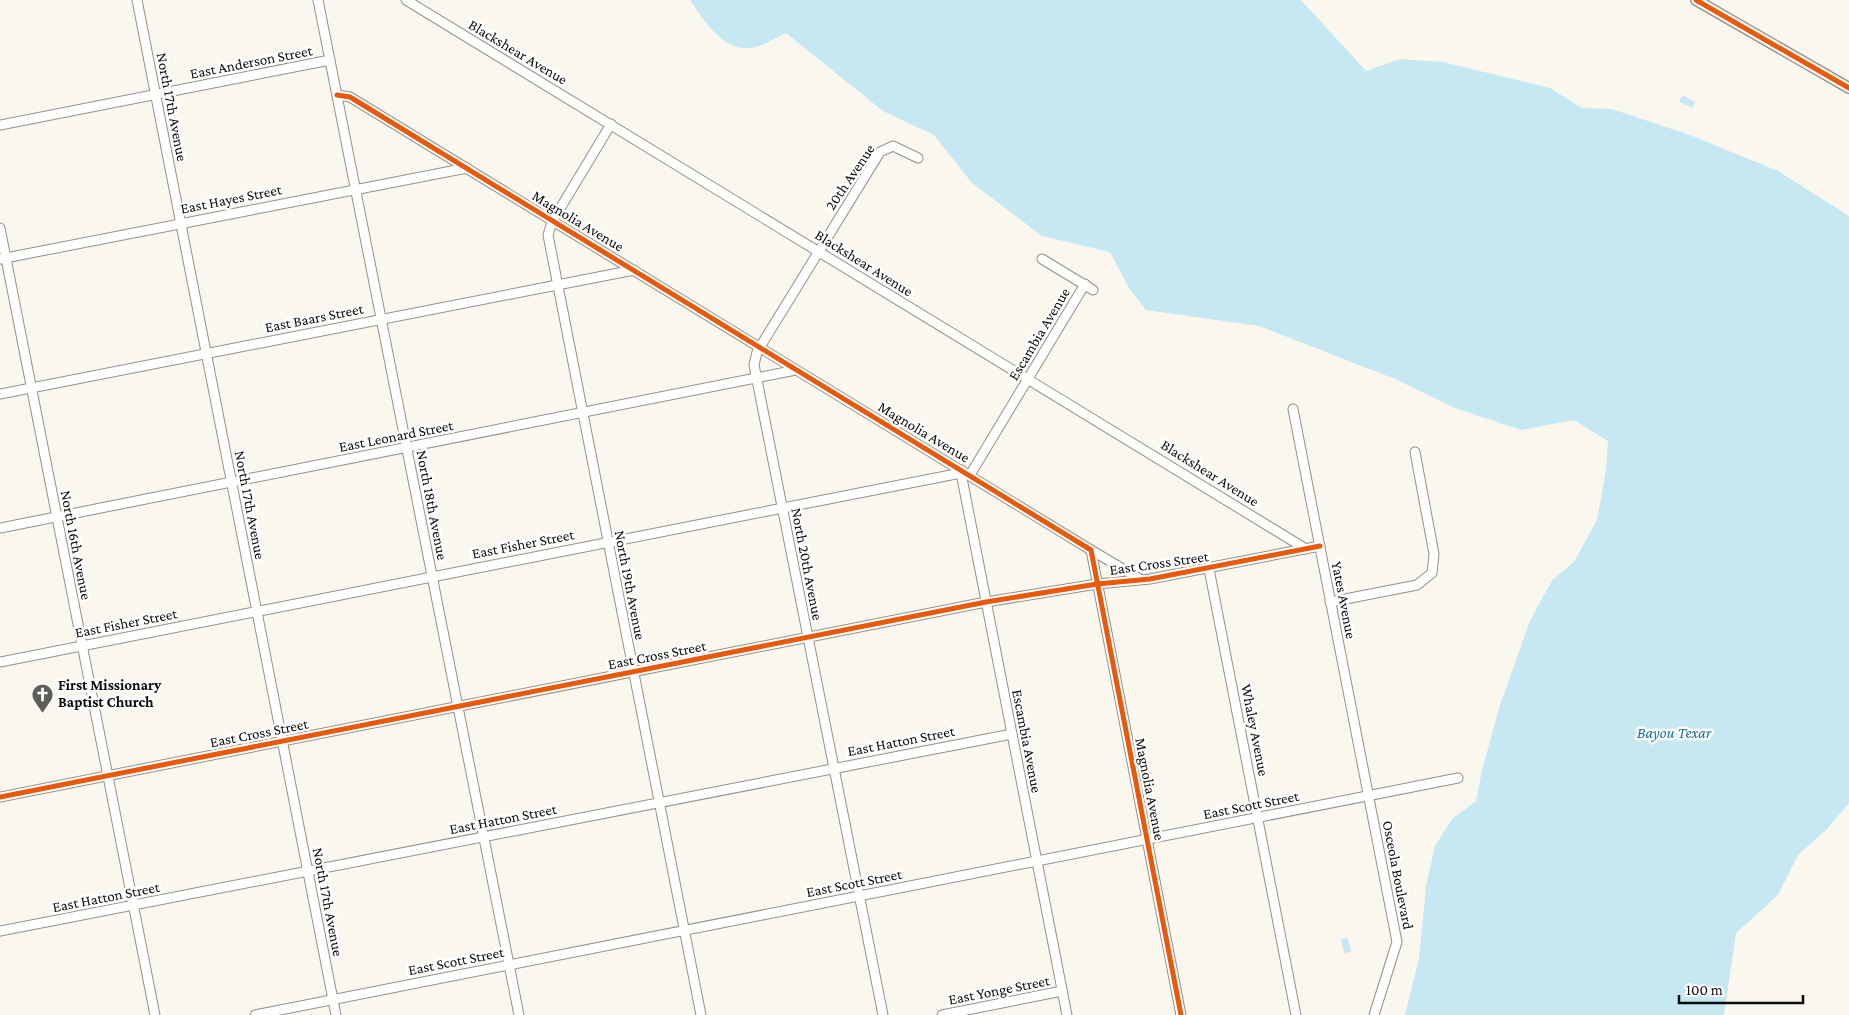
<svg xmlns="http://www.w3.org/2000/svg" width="1849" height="1015" viewBox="0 0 1849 1015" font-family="'Crimson Pro',serif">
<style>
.water{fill:#c6e8f2}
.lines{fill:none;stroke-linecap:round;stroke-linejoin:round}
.minor-casing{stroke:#93918e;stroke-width:11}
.major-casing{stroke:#807f7b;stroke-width:12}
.minor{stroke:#fefefd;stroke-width:9}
.major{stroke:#ebe4d8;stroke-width:10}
.cycleway-casing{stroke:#fff;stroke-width:8}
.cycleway{stroke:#e8590c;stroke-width:5}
.labels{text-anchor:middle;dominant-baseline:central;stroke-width:5;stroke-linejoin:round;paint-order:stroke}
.street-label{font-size:15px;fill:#0b0b0b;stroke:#fff}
.poi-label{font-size:15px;font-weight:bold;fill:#0b0b0b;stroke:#fff;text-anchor:start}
.water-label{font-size:16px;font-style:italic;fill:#196e99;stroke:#fff}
</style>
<rect width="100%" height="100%" fill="#faf7ef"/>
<g class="water">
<path d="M 690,0 L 1301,0 L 1366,71 L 1400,59 L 1443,62 L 1550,88 L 1582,108 L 1612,109 L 1690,135 L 1778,171 L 1849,216 L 1849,803 L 1826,830 L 1798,855 L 1778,895 L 1736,933 L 1724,1015 L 1405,1015 L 1419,959 L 1426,886 L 1435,846 L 1452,819 L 1476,801 L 1482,770 L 1500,705 L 1530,621 L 1552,580 L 1574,562 L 1597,520 L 1606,470 L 1608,441 L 1574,420 L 1521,430 L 1455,408 L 1395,379 L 1259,326 L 1146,310 L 1129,288 L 1110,252 L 1042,236 L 972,183 L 934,135 L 883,111 L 786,33 C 778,36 770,42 762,45 C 728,59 706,24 690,0 Z"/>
<polygon points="1684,96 1695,102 1693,108 1679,102 1681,97"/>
<polygon points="1348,938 1351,952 1344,953 1341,939"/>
</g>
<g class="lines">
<defs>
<g id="minor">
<polyline points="137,0 336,1015"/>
<polyline points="318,0 519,1015"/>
<polyline points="406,0 1306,549"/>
<polyline points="337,95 350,97 1091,550 1181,1015"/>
<polyline points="611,124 552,222 548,235 701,1015"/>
<polyline points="0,125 330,60"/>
<polyline points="0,228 155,1015"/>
<polyline points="0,259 467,168"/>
<polyline points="1042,259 1093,290"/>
<polyline points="0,394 634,270"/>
<polyline points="1293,409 1397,942 1374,1015"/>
<polyline points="961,473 1067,1015"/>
<polyline points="970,475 1085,284"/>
<polyline points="0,528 796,370"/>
<polyline points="1091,550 1140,579"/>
<polyline points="1209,569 1296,1015"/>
<polyline points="1330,602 1417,585 1432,573 1434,554 1415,452"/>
<polyline points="0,662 961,473 962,470"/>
<polyline points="0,797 986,602 1097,584 1150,579 1320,546"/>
<polyline points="0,931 1012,734"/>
<polyline points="255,1015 1458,778"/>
<polyline points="883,1015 754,365 757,352 880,152 893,146 918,158"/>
<polyline points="942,1015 1062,991"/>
</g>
<polyline id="major" points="1696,0 1849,88"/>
</defs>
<use href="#minor" class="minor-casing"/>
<use href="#major" class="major-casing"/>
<use href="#minor" class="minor"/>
<use href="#major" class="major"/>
<defs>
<g id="cycleway">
<polyline points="1696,0 1849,88"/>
<polyline points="337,95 350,97 1091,550 1181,1015"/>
<polyline points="0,797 986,602 1097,584 1150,579 1320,546"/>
</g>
</defs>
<use href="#cycleway" class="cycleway-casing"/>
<use href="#cycleway" class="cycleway"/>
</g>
<defs>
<symbol id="church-pin" viewBox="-11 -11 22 30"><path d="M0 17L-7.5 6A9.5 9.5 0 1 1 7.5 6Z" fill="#5f5e5b" stroke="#fff"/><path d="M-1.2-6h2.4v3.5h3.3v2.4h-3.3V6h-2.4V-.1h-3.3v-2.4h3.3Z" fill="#fff"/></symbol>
</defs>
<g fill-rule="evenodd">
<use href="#church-pin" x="30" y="682" width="25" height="34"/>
</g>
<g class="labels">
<g class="street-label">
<text transform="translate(518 52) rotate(31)">Blackshear Avenue</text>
<text transform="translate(251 62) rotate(-11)">East Anderson Street</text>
<text transform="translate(172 107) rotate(79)">North 17th Avenue</text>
<text transform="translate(850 177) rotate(-56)">20th Avenue</text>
<text transform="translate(231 199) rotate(-11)">East Hayes Street</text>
<text transform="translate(578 221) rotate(31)">Magnolia Avenue</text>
<text transform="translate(864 263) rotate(32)">Blackshear Avenue</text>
<text transform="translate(314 318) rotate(-11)">East Baars Street</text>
<text transform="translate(1039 334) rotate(-59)">Escambia Avenue</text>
<text transform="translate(924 432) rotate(31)">Magnolia Avenue</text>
<text transform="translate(396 436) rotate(-11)">East Leonard Street</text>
<text transform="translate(1210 473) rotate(32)">Blackshear Avenue</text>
<text transform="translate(250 505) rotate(79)">North 17th Avenue</text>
<text transform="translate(432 505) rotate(79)">North 18th Avenue</text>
<text transform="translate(523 544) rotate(-11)">East Fisher Street</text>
<text transform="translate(76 545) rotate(79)">North 16th Avenue</text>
<text transform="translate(1159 563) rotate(-8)">East Cross Street</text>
<text transform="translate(807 564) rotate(79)">North 20th Avenue</text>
<text transform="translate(630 585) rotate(79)">North 19th Avenue</text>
<text transform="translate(1344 600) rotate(79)">Yates Avenue</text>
<text transform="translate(126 623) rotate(-11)">East Fisher Street</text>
<text transform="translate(657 655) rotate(-11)">East Cross Street</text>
<text transform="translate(1255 730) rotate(79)">Whaley Avenue</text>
<text transform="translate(259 733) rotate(-11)">East Cross Street</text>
<text transform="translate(901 741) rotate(-11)">East Hatton Street</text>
<text transform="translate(1027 741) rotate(79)">Escambia Avenue</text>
<text transform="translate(1150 789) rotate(79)">Magnolia Avenue</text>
<text transform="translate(1251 805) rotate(-11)">East Scott Street</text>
<text transform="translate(503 819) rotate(-11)">East Hatton Street</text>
<text transform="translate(1398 875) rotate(79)">Osceola Boulevard</text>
<text transform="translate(854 883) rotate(-11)">East Scott Street</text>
<text transform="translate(106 897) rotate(-11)">East Hatton Street</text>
<text transform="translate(328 902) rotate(79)">North 17th Avenue</text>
<text transform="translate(456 961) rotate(-11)">East Scott Street</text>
<text transform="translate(999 990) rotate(-11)">East Yonge Street</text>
</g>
<g class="poi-label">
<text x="58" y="685">First Missionary<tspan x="58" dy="17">Baptist Church</tspan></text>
</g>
<g class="water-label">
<text x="1674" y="732">Bayou Texar</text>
</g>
</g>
<path d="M1679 995v8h124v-8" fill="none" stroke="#0b0b0b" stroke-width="2.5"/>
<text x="1686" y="995" font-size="15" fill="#0b0b0b" stroke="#ffffff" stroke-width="4" paint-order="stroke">100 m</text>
</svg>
